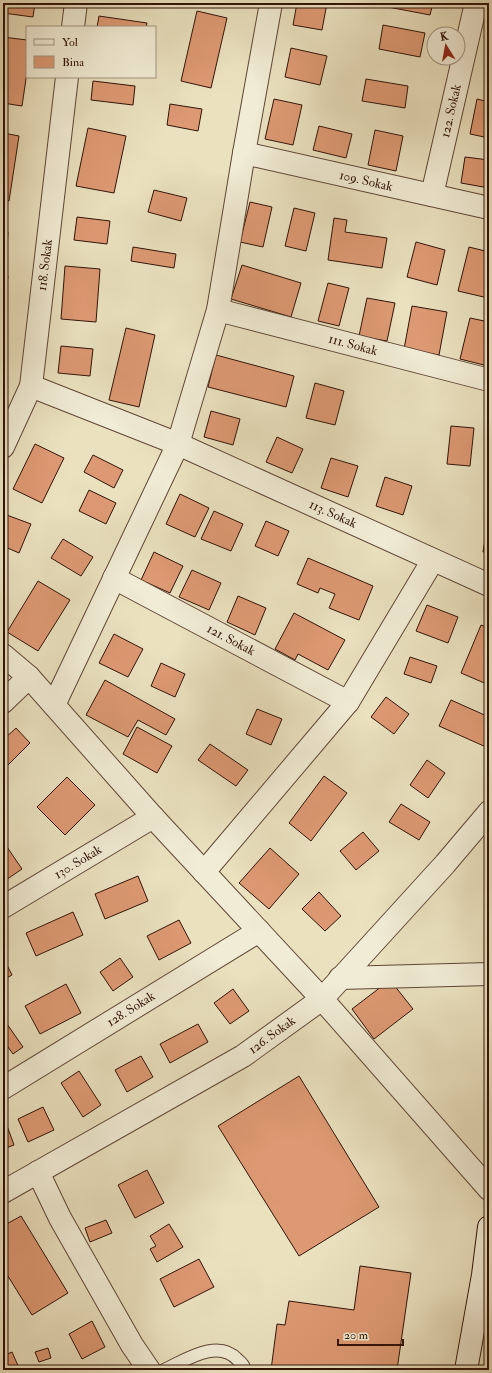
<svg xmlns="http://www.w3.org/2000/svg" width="492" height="1373" viewBox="0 0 492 1373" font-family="'IM FELL Double Pica',serif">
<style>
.building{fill:#dd9973;stroke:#311308}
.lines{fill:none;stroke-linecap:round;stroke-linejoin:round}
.service-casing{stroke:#5f4636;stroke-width:14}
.minor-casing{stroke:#5f4636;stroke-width:24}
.secondary-casing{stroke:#311308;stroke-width:24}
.service{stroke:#f1ecd5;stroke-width:12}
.minor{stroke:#f1ecd5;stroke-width:22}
.secondary{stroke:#f1ecd5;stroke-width:22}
.labels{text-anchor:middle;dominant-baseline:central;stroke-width:3;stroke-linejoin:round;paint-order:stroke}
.street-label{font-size:13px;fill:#311308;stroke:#f1ecd5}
</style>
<rect width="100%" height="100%" fill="#eae1bf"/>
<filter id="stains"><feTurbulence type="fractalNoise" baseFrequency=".005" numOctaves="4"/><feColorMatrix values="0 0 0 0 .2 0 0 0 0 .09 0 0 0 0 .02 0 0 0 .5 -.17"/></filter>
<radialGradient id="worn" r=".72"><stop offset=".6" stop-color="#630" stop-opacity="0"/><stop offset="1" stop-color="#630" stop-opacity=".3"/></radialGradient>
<g class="building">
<polygon points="3,3 35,3 33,17 3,13"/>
<polygon points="297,3 327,3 322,30 293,25"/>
<polygon points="389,3 433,3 430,15 388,7"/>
<polygon points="197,11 227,18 211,88 181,81"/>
<polygon points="99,16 147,23 146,27 97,27"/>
<polygon points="383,25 425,33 420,57 379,49"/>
<polygon points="3,37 27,40 27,72 22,106 3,103"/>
<polygon points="291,48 327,56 320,85 285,77"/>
<polygon points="489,62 489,75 487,75"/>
<polygon points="366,79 408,86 405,108 362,101"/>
<polygon points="93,81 135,86 133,105 91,100"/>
<polygon points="274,99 302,105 293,145 265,139"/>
<polygon points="477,99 489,102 489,138 470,134"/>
<polygon points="170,104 202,109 198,131 167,125"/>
<polygon points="319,126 352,134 346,158 313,150"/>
<polygon points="88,128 126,136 114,193 76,186"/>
<polygon points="375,130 403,136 396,171 368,165"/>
<polygon points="3,133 19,136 9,201 3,201"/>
<polygon points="465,157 489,160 489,188 461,183"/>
<polygon points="154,190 187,198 181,221 148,212"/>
<polygon points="250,202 272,207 263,247 240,242"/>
<polygon points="294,208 315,213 306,251 285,246"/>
<polygon points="77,217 110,221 107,244 74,240"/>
<polygon points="334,218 347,220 345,232 387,238 382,268 328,260"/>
<polygon points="3,232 8,232 7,246 3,246"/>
<polygon points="416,242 445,250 437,285 407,277"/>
<polygon points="133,247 176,254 174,268 131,261"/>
<polygon points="469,247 489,252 489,292 488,298 458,291"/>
<polygon points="242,265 301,283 291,317 231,299"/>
<polygon points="65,266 100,269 96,322 61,319"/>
<polygon points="3,276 8,276 3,311"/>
<polygon points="328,283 349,288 339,326 318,321"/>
<polygon points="367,298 395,303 387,341 359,336"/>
<polygon points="412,306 447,312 439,355 404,349"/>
<polygon points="470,318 489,322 489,361 488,366 460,359"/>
<polygon points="126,328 155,335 139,407 109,400"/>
<polygon points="61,346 93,349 90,376 58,373"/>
<polygon points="216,355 294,376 286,407 208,387"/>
<polygon points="315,383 344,391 335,425 306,418"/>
<polygon points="211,411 240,419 233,445 204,437"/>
<polygon points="451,426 474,428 470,466 447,464"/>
<polygon points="277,437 303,449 292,473 266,462"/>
<polygon points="35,444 64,458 42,503 13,489"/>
<polygon points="93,455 123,470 114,488 84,472"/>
<polygon points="331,458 358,466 348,497 321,488"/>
<polygon points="385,477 412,486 403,515 376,506"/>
<polygon points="89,490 116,503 106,524 79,511"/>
<polygon points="180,494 209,508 195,537 166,524"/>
<polygon points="214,511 243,524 231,551 201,539"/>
<polygon points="4,514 31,524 19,553 3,546 3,517"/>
<polygon points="266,521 289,531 278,556 255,546"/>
<polygon points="486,533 489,533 489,553 483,552"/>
<polygon points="63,539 93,557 81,576 51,558"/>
<polygon points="154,552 183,566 170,593 141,580"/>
<polygon points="308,558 373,586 359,620 329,608 335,594 320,588 318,593 297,584"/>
<polygon points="192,570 221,583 209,610 179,597"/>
<polygon points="38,581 70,600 38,651 7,632"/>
<polygon points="238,596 266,608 255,635 227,622"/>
<polygon points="427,605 458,617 448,643 416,631"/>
<polygon points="294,613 345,640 328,670 298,654 295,660 275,649"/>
<polygon points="481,625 489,628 489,685 461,673"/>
<polygon points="114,634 143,649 128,677 99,663"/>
<polygon points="410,657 437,666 431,683 404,674"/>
<polygon points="161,663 185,674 175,697 151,686"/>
<polygon points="105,680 175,719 166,735 138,720 128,737 86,715"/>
<polygon points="386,697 409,714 394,734 371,717"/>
<polygon points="451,700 489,717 489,740 486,747 439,726"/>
<polygon points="257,709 282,719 271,745 246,734"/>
<polygon points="137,727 172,746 157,773 123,754"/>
<polygon points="16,728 30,743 5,768 3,766 3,740"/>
<polygon points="210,744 248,770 236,786 198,760"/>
<polygon points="427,760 445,773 428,798 410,785"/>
<polygon points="324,776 347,793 311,841 289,823"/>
<polygon points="67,777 95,805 65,835 37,807"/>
<polygon points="401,804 430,822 419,840 389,822"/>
<polygon points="363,832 379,851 356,870 340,851"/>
<polygon points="7,847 22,869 3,882 3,849"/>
<polygon points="270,848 299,874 269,909 239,883"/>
<polygon points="138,876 148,901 105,919 95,894"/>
<polygon points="319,892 341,916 325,931 302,909"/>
<polygon points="73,912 83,935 36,956 26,933"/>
<polygon points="179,920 191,943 159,960 147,936"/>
<polygon points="3,957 12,975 3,980"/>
<polygon points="120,958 133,977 113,991 100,972"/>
<polygon points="390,980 413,1009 374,1039 352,1009"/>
<polygon points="66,984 81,1013 40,1034 25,1006"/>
<polygon points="233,989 249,1011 230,1024 214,1003"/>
<polygon points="7,1024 23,1047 13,1054 3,1040 3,1026"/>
<polygon points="198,1024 208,1042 170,1063 160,1044"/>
<polygon points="141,1056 153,1077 127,1092 115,1070"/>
<polygon points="79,1071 101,1105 83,1117 61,1083"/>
<polygon points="299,1076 379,1207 299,1256 218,1126"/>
<polygon points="43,1107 54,1130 28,1142 18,1119"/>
<polygon points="6,1123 14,1145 3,1149 3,1124"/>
<polygon points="147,1170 164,1203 135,1218 118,1185"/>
<polygon points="21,1216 68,1293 32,1315 3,1268 3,1226"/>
<polygon points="106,1220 112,1233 90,1242 85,1228"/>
<polygon points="169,1224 183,1247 157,1262 150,1249 156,1246 150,1236"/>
<polygon points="199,1259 214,1287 174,1307 160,1279"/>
<polygon points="360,1266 411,1273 397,1370 271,1370 277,1324 285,1325 289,1301 354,1310"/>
<polygon points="92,1321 105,1347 82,1359 69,1334"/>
<polygon points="48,1348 51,1358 39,1362 35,1352"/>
<polygon points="12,1352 19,1368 15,1370 3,1370 3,1356"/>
</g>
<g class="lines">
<defs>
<path id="service" d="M 164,1370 C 186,1360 218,1338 238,1360 C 242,1363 244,1366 245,1370"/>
<g id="minor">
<polyline points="73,27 76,3"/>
<polyline points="244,153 489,208"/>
<polyline points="432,195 476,3"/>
<polyline points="218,310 489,380"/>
<polyline points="31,386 178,444 489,585"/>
<polyline points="3,447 31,386 67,77"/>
<polyline points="114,578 348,702"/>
<polyline points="3,655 29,677 153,817 322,999 489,1189"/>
<polyline points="3,702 29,677"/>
<polyline points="54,705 178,444 218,310 244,153 271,3"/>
<polyline points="204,872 348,702 433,560"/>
<polyline points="3,907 153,817"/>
<polyline points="340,978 489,974"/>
<polyline points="3,1088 259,931"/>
<polyline points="38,1172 60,1218 132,1345 149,1370"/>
<polyline points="3,1192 243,1056 322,999 445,864 489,812"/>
</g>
<polyline id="secondary" points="466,1370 483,1275 489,1227"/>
</defs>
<use href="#service" class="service-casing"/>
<use href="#minor" class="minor-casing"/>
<use href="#secondary" class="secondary-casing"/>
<use href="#service" class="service"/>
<use href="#minor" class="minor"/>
<use href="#secondary" class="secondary"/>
</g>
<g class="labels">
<g class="street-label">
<text transform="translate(451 111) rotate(-77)">122. Sokak</text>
<text transform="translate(366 181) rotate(13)">109. Sokak</text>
<text transform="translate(45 265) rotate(-83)">118. Sokak</text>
<text transform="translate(353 345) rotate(15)">111. Sokak</text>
<text transform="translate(333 514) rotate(24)">113. Sokak</text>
<text transform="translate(231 640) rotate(28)">121. Sokak</text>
<text transform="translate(78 862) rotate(-31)">130. Sokak</text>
<text transform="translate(131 1009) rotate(-32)">128. Sokak</text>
<text transform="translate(272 1035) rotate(-36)">126. Sokak</text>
</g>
</g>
<rect width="492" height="1373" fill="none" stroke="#eae1bf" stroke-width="16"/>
<rect x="4" y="4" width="484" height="1365" fill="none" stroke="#311308" stroke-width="2"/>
<rect x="8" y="8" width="476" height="1357" fill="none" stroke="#311308"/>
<rect x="26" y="26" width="130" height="52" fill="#f1ecd5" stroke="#a49583"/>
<rect x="34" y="39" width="20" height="6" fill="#f1ecd5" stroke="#a49583"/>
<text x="62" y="46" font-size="12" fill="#311308">Yol</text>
<rect x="34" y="56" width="20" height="12" fill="#dd9973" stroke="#a49583"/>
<text x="62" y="66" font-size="12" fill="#311308">Bina</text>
<g transform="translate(446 46) rotate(349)"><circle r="19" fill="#f1ecd5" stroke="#a49583"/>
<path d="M0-3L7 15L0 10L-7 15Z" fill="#8f2418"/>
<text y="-6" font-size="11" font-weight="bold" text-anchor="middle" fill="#311308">K</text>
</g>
<path d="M338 1339v6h65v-6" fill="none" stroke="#311308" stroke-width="2"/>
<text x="344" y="1339" font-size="12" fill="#311308" stroke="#f1ecd5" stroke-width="3" paint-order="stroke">20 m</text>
<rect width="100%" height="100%" filter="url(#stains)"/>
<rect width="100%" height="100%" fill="url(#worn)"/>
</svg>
